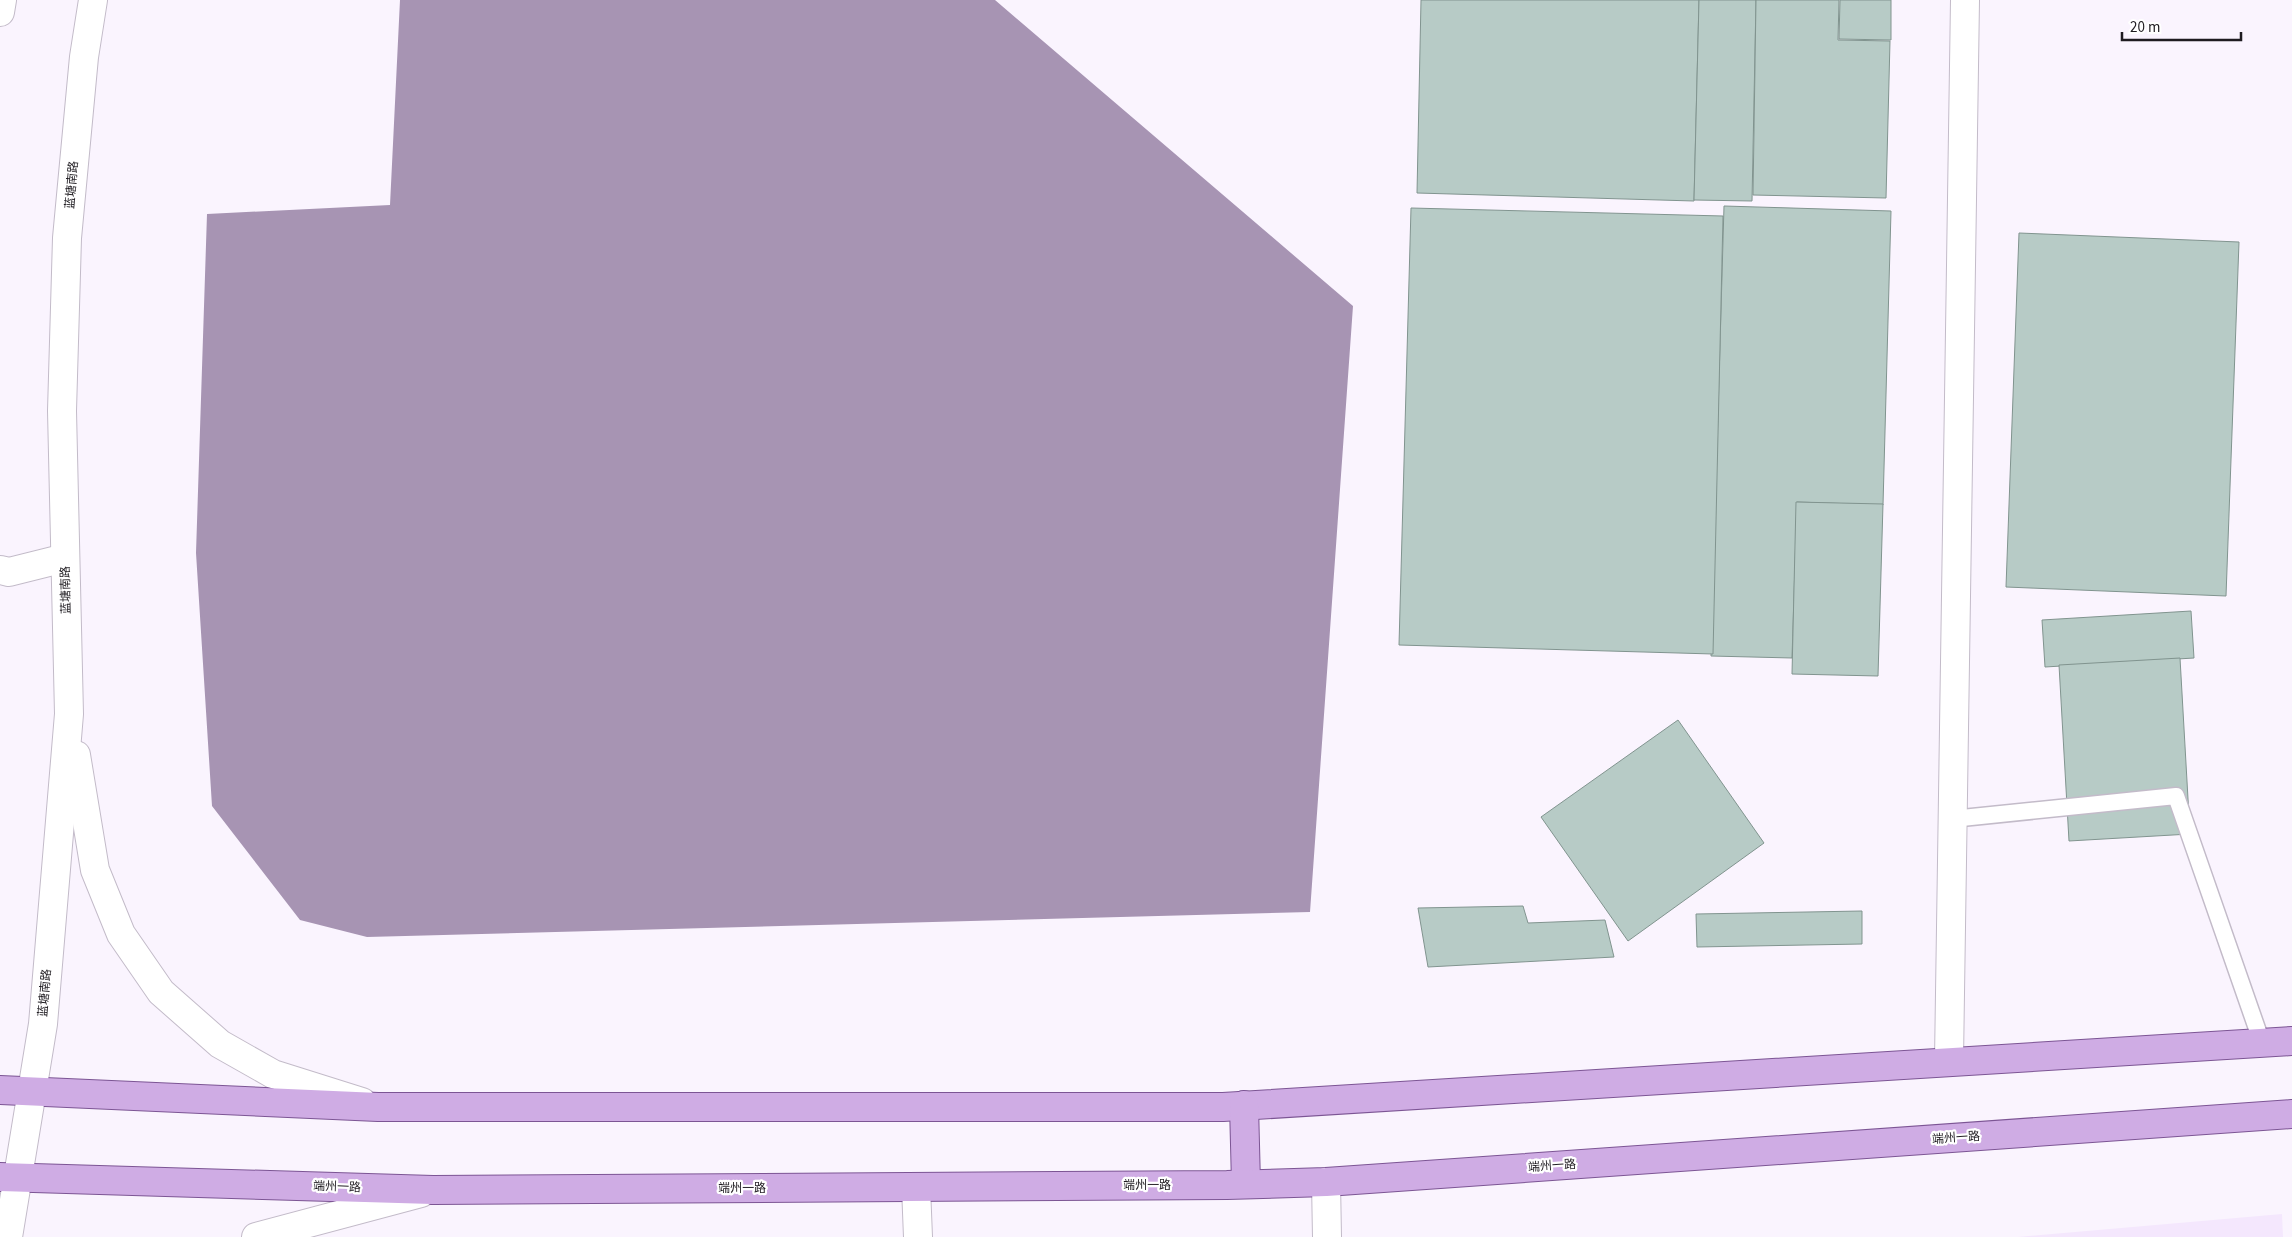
<svg xmlns="http://www.w3.org/2000/svg" width="2292" height="1237" viewBox="0 0 2292 1237" font-family="'Source Sans 3','Noto Sans SC',sans-serif">
<style>
.built{fill:#f4e7fd}
.water{fill:#a794b3}
.building{fill:#b7cbc6;stroke:#81948f}
.lines{fill:none;stroke-linecap:round;stroke-linejoin:round}
.service-casing{stroke:#c3bbc9;stroke-width:19}
.minor-casing{stroke:#c3bbc9;stroke-width:30}
.secondary-casing{stroke:#c3bbc9;stroke-width:30}
.primary-casing{stroke:#7c5594;stroke-width:30}
.service{stroke:#fff;stroke-width:16}
.minor{stroke:#fff;stroke-width:28}
.secondary{stroke:#fff;stroke-width:28}
.primary{stroke:#cface4;stroke-width:28}
.labels{text-anchor:middle;dominant-baseline:central;stroke-width:4.5;stroke-linejoin:round;paint-order:stroke}
.street-label{font-size:12px;fill:#1e1b20;stroke:#fff}
</style>
<rect width="100%" height="100%" fill="#faf4fe"/>
<polygon class="built" points="2282,1214 2283,1237 2018,1237"/>
<polygon class="water" points="400,0 995,0 1353,306 1310,912 367,937 300,920 212,806 196,553 207,214 390,205"/>
<g class="building">
<polygon points="1421,0 1699,0 1694,201 1417,193"/>
<polygon points="1699,0 1756,0 1752,201 1694,200"/>
<polygon points="1756,0 1839,0 1838,40 1890,41 1886,198 1753,195"/>
<polygon points="1840,0 1891,0 1891,40 1839,39"/>
<polygon points="1724,206 1891,211 1883,505 1797,502 1792,658 1711,656"/>
<polygon points="1411,208 1723,216 1713,654 1399,645"/>
<polygon points="2019,233 2239,242 2226,596 2006,587"/>
<polygon points="1796,502 1883,504 1878,676 1792,674"/>
<polygon points="2191,611 2194,658 2045,667 2042,620"/>
<polygon points="2180,658 2190,834 2069,841 2059,665"/>
<polygon points="1678,720 1764,843 1628,941 1541,817"/>
<polygon points="1523,906 1528,923 1605,920 1614,957 1428,967 1418,908"/>
<polygon points="1862,911 1862,944 1697,947 1696,914"/>
</g>
<g class="lines">
<defs>
<polyline id="service" points="1952,819 2176,796 2262,1043"/>
<g id="minor">
<polyline points="1949,1060 1965,0"/>
<polyline points="1326,1182 1327,1237"/>
<polyline points="916,1187 918,1237"/>
</g>
<g id="secondary">
<polyline points="0,12 2,0"/>
<polyline points="0,570 9,572 65,558"/>
<polyline points="76,755 95,870 121,934 161,992 220,1044 273,1074 362,1102"/>
<polyline points="8,1237 43,1024 69,714 62,411 67,238 84,57 93,0"/>
<polyline points="256,1237 421,1193"/>
</g>
<g id="primary">
<polyline points="0,1090 378,1107 1223,1107 2292,1041"/>
<polyline points="1244,1105 1246,1184"/>
<polyline points="0,1177 433,1190 1227,1185 1326,1182 2292,1114"/>
</g>
</defs>
<use href="#service" class="service-casing"/>
<use href="#minor" class="minor-casing"/>
<use href="#secondary" class="secondary-casing"/>
<use href="#primary" class="primary-casing"/>
<use href="#service" class="service"/>
<use href="#minor" class="minor"/>
<use href="#secondary" class="secondary"/>
<use href="#primary" class="primary"/>
</g>
<g class="labels">
<g class="street-label">
<text transform="translate(72 185) rotate(-85)">蓝塘南路</text>
<text transform="translate(66 590) rotate(-91)">蓝塘南路</text>
<text transform="translate(45 993) rotate(-85)">蓝塘南路</text>
<text transform="translate(1956 1138) rotate(-4)">端州一路</text>
<text transform="translate(1552 1166) rotate(-4)">端州一路</text>
<text x="1147" y="1185">端州一路</text>
<text transform="translate(337 1187) rotate(2)">端州一路</text>
<text x="742" y="1188">端州一路</text>
</g>
</g>
<path d="M2122 32v8h119v-8" fill="none" stroke="#1e1b20" stroke-width="2.5"/>
<text x="2130" y="32" font-size="15" fill="#1e1b20" stroke="#ffffff" stroke-width="4" paint-order="stroke">20 m</text>
</svg>
